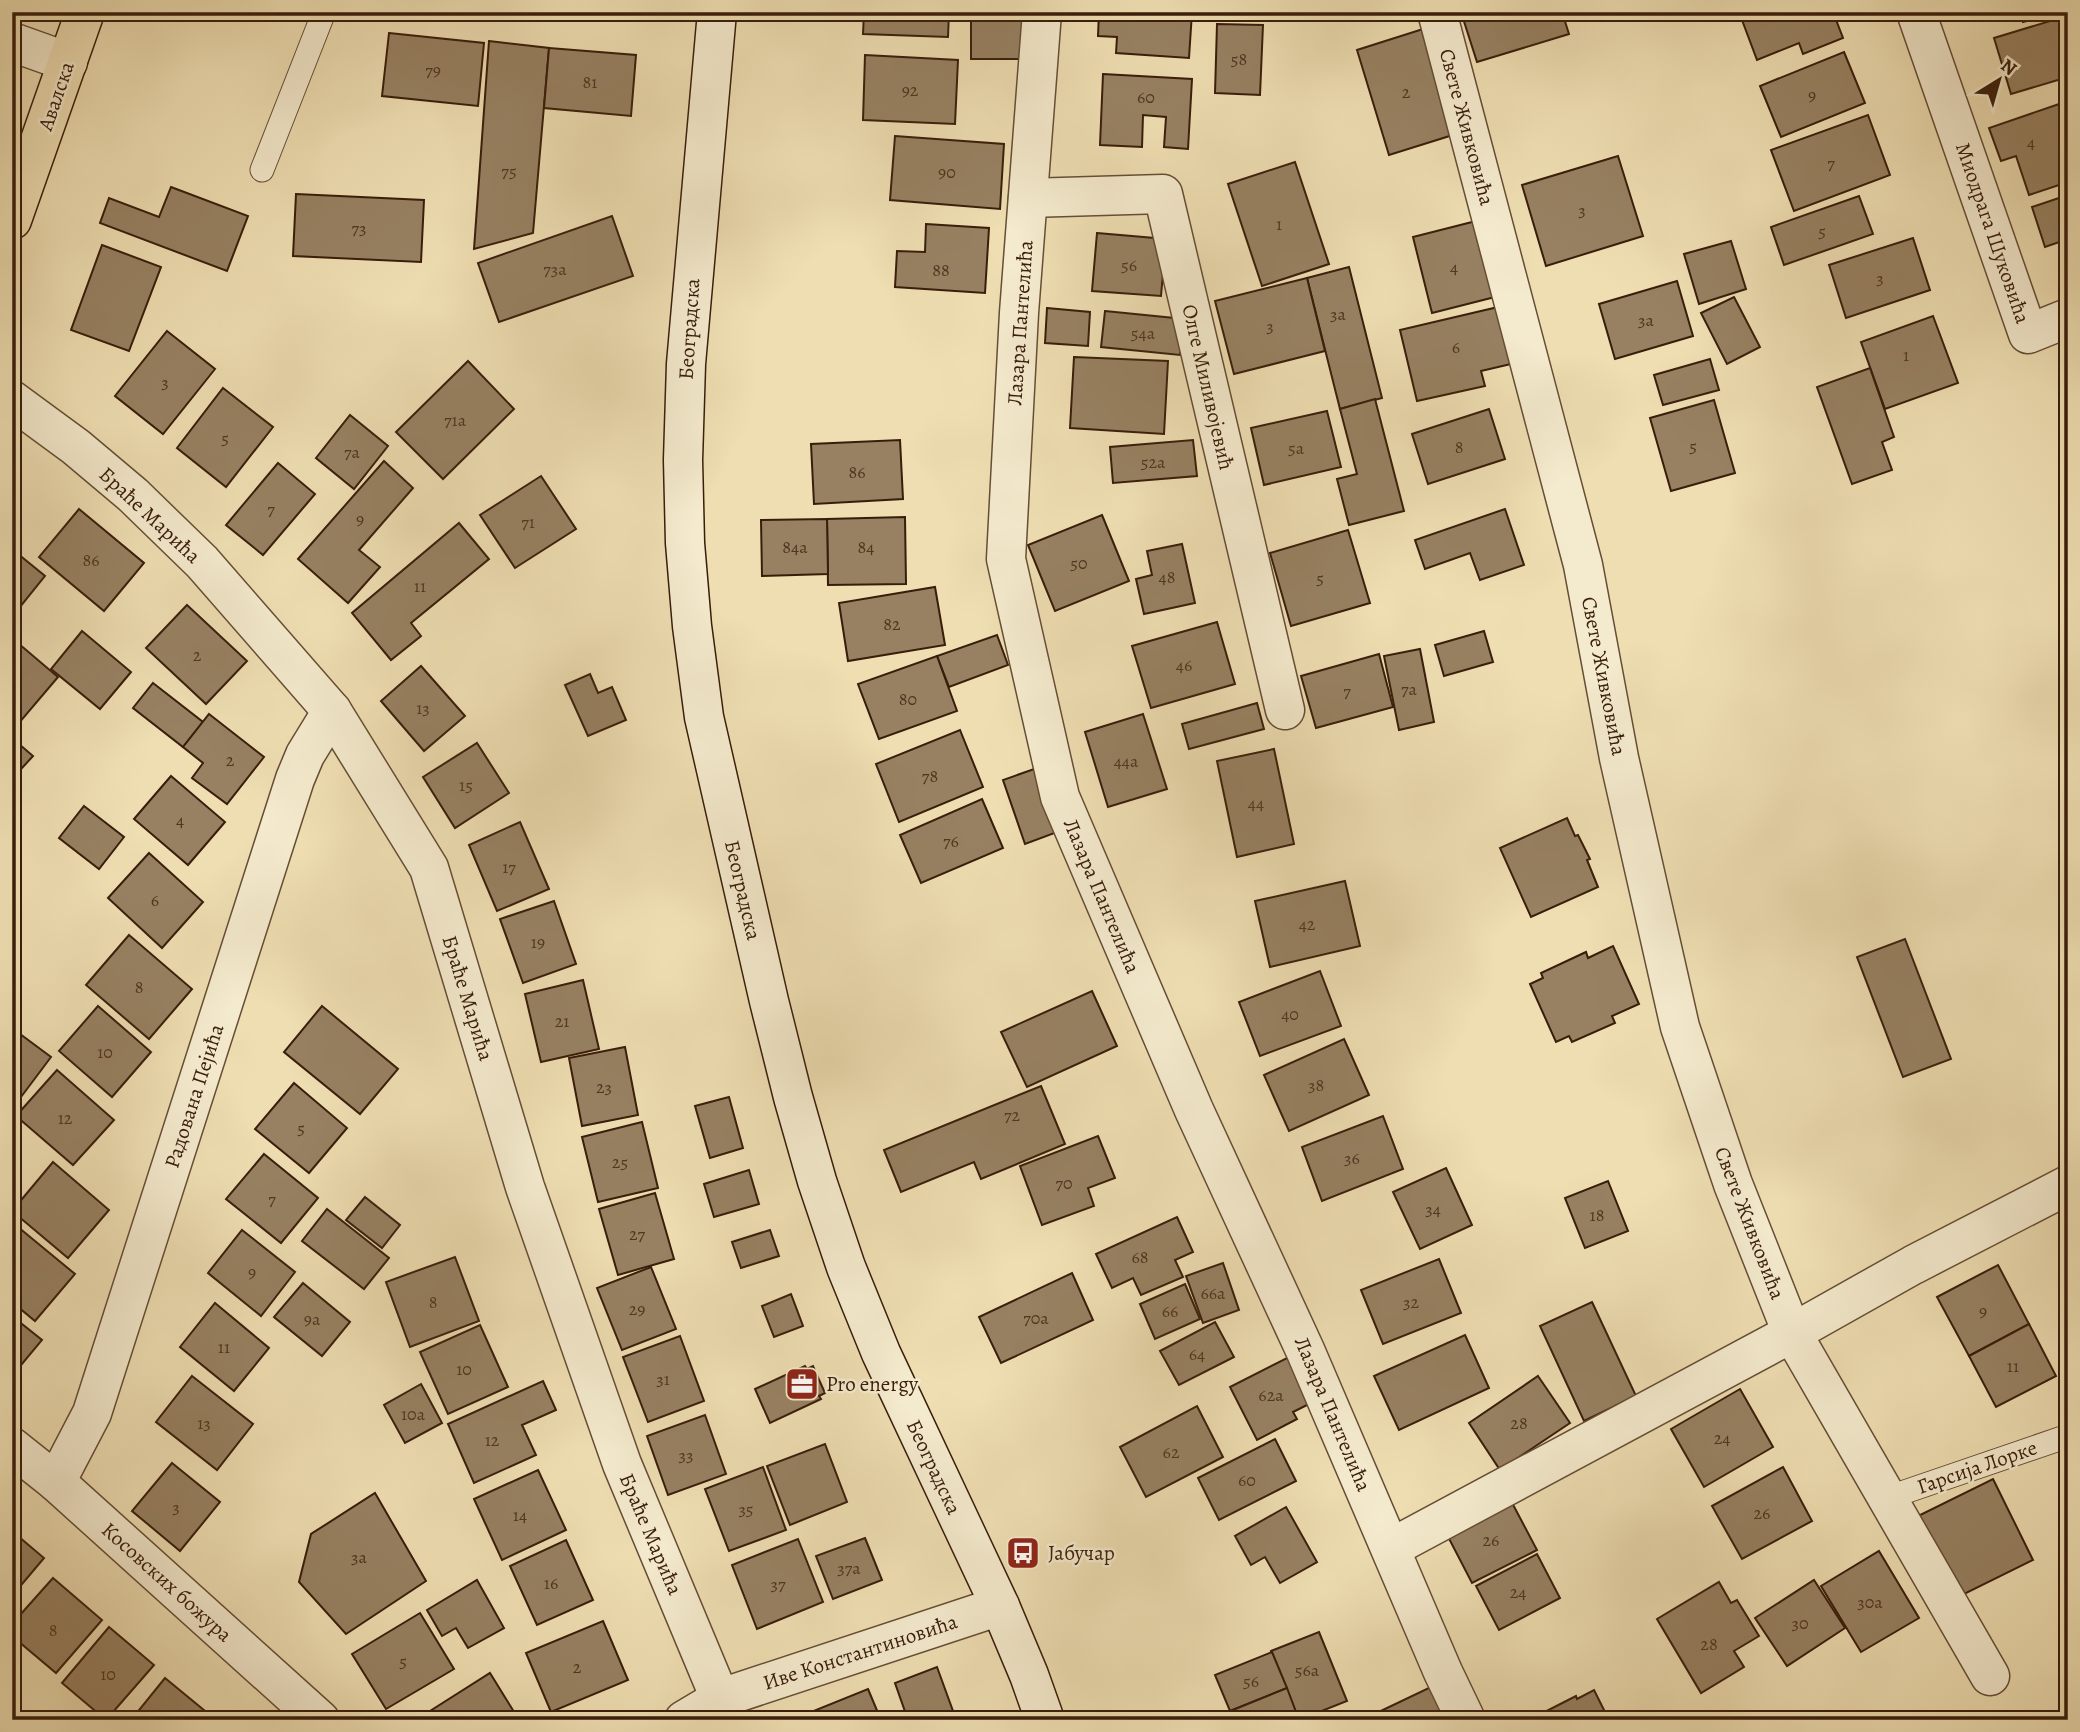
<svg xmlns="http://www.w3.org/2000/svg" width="2080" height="1732" viewBox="0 0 2080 1732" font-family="Alegreya,serif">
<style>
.building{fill:#978162;stroke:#391d0b;stroke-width:2}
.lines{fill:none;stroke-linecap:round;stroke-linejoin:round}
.lane-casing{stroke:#664d35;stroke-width:25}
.street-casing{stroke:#664d35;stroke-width:41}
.secondary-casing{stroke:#391d0b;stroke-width:41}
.primary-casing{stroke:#391d0b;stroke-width:41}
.lane{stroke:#f4eacd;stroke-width:23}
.street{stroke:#f4eacd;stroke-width:38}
.secondary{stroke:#f4eacd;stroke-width:38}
.primary{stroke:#eedeb2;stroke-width:38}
.labels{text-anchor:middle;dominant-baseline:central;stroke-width:5;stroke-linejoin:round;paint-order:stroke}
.number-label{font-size:18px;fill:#503621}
.street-label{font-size:21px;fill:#391d0b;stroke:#f4eacd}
.poi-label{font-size:21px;fill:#391d0b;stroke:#f4eacd;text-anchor:start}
</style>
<rect width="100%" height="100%" fill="#eedeb2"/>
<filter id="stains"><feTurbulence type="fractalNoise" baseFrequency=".00286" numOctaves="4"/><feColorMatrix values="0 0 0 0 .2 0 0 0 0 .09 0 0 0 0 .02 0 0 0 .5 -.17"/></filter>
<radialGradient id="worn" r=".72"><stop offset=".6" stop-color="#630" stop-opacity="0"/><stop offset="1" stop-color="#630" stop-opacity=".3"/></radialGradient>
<g class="building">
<polygon points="864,12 949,12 948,37 863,34"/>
<polygon points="1099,12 1192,12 1189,58 1116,53 1117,37 1098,36"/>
<polygon points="1461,12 1562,12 1569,34 1477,62"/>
<polygon points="1739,12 1833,12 1843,38 1803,54 1799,43 1757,60"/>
<polygon points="2021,12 2063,12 2023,22"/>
<rect x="971" y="18" width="51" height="41"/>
<polygon points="2060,18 2068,43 2068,77 2011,94 1994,38"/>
<polygon points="1217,24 1263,25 1260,95 1215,93"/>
<polygon points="1423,29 1456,134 1389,155 1357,50"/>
<polygon points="389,33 484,43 478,106 382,96"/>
<polygon points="489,41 549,48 533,233 474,249"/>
<polygon points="549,48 636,55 631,116 544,108"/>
<polygon points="1844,52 1865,103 1781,137 1760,86"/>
<polygon points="865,55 958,60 955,124 863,120"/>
<polygon points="1103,74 1192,79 1188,149 1164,147 1166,117 1143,115 1142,147 1100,145"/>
<polygon points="2068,101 2068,182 2029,195 2016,156 2001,161 1989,128"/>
<polygon points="1868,115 1890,175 1794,211 1771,150"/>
<polygon points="895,136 1004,144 1000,209 890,200"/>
<polygon points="1618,156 1643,236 1546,266 1522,185"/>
<polygon points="1295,162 1329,264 1262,286 1228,184"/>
<polygon points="171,187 248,216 227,271 100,223 109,198 159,217"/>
<polygon points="296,194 424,200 421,262 293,256"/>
<polygon points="2068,195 2068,239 2045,247 2032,207"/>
<polygon points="1859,196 1873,234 1784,265 1771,227"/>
<polygon points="612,216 633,276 499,322 478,263"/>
<polygon points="1476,221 1495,297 1432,313 1413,237"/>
<polygon points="926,224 989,228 985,293 895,287 897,251 925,252"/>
<polygon points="1097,233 1166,239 1161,296 1092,291"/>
<polygon points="1913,238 1930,290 1846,318 1829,265"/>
<polygon points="1731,241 1746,289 1699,304 1684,254"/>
<polygon points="102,245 161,267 129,351 71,330"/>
<polygon points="1349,267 1382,398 1340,409 1307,278"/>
<polygon points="1307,278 1325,351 1234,374 1215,301"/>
<polygon points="1677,281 1693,336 1615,359 1599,304"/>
<polygon points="1734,297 1760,347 1727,364 1701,313"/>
<polygon points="1498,307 1511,364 1481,371 1485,386 1417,401 1400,330"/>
<polygon points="1047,308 1090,312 1088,346 1045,343"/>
<polygon points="1105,311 1184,319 1180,355 1101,347"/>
<polygon points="1933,316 1958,383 1885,409 1861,342"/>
<polygon points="167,331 215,369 163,434 115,396"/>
<polygon points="1074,357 1168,361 1164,434 1070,428"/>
<polygon points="1710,359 1719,390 1663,405 1654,375"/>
<polygon points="468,361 514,409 443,479 396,432"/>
<polygon points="1870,368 1894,437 1882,442 1892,470 1852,484 1817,387"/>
<polygon points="223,388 273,427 226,487 177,448"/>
<polygon points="1375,399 1404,511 1349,525 1337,479 1357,474 1340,409"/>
<polygon points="1714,400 1735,473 1671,491 1650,418"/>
<polygon points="1489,409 1505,459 1428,484 1412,434"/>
<polygon points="1327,411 1341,467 1264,485 1251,428"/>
<polygon points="350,415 388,446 354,489 316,458"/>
<polygon points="900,440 903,499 814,504 811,444"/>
<polygon points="1193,440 1197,476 1113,483 1110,447"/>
<polygon points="384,461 413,488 359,550 380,567 348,603 298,559"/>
<polygon points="278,463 315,494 263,555 226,525"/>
<polygon points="541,476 576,529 515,568 480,515"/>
<polygon points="79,509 144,563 104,611 39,557"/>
<polygon points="1505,509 1524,565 1480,580 1470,553 1425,569 1415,540"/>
<polygon points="1102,515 1129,581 1055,611 1028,545"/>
<polygon points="905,517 906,584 828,585 827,519"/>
<polygon points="827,519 828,574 762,576 761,520"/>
<polygon points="459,523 489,559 411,623 421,636 391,660 352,613"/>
<polygon points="1348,530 1370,603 1291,626 1270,553"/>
<polygon points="1182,544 1195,603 1144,614 1136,579 1152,575 1147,551"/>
<polygon points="12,549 45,576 12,617"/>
<polygon points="935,587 945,645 848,661 839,603"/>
<polygon points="187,605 247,661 206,704 146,648"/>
<polygon points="1217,622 1235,684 1151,708 1132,646"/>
<polygon points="82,631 131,672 100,709 51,669"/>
<polygon points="1484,631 1493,662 1444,676 1435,645"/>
<polygon points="997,635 1008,665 949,687 937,656"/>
<polygon points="12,638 58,677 19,723 12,718"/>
<polygon points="1420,649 1434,722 1399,730 1384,656"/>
<polygon points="1379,654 1393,707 1316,728 1301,676"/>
<polygon points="937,656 957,711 879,739 858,684"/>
<polygon points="421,666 465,716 424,751 381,701"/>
<polygon points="590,674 598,693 612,687 626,720 588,736 565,685"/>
<polygon points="153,683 203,722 183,747 133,708"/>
<polygon points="1257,703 1264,729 1189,749 1182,724"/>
<polygon points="209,714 264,757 227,804 192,778 203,763 183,747"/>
<polygon points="1143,714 1167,789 1108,807 1085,732"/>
<polygon points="960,730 983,787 899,822 876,764"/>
<polygon points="12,738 33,756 12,779"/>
<polygon points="477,743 509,793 455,828 423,777"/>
<polygon points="1274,749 1294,844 1237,857 1217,761"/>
<polygon points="1037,768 1060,831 1025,844 1003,780"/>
<polygon points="171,776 225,822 188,865 134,819"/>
<polygon points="982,799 1003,848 921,883 900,835"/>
<polygon points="84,806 124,837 99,869 59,838"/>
<polygon points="1567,818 1575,836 1578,835 1590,859 1587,860 1598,887 1531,917 1500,848"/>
<polygon points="520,822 549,889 497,911 469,845"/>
<polygon points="149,853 203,902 162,948 108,898"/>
<polygon points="1345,881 1360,946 1270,967 1255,901"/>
<polygon points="554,901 576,964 523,983 500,919"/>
<polygon points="129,935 192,989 149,1039 86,985"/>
<polygon points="1905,939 1951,1059 1903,1077 1857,957"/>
<polygon points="1613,946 1639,1004 1612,1016 1615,1023 1572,1042 1569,1036 1556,1042 1530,984 1543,978 1541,973 1586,952 1588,958"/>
<polygon points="1320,971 1341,1026 1260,1056 1239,1002"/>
<polygon points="583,980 599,1049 541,1062 525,994"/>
<polygon points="1092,991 1117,1046 1027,1087 1001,1032"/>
<polygon points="98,1006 151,1052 112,1097 59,1051"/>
<polygon points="322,1006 398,1069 360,1114 284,1052"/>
<polygon points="12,1028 51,1057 15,1105 12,1103"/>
<polygon points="1344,1039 1369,1095 1289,1131 1264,1075"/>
<polygon points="625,1047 638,1115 582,1126 569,1058"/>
<polygon points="57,1070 114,1120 73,1165 16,1116"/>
<polygon points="294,1083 347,1128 309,1173 255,1129"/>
<polygon points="1041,1086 1065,1144 981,1179 974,1162 901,1192 884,1150"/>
<polygon points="729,1097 743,1148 710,1158 695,1106"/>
<polygon points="1383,1116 1403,1169 1322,1201 1302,1147"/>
<polygon points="642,1122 658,1188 598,1202 582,1137"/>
<polygon points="1098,1136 1115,1178 1088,1188 1094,1206 1042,1225 1020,1166"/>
<polygon points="264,1154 318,1198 281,1243 226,1199"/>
<polygon points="53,1162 109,1210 68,1258 12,1211"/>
<polygon points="1446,1168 1472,1225 1420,1249 1393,1192"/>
<polygon points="749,1170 759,1204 714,1217 704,1184"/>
<polygon points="1608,1181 1628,1231 1585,1248 1565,1198"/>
<polygon points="655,1193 674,1259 618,1275 599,1209"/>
<polygon points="365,1197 400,1225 382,1248 346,1220"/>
<polygon points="327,1209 389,1258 364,1289 302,1241"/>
<polygon points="1177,1217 1193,1252 1175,1260 1183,1277 1141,1295 1133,1278 1112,1288 1096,1254"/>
<polygon points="18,1227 75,1274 35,1321 12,1302 12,1234"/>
<polygon points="242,1230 295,1272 261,1316 208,1273"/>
<polygon points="770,1230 779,1256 741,1268 732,1242"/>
<polygon points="455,1257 479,1321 410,1347 386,1282"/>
<polygon points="1439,1259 1461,1313 1383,1344 1361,1290"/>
<polygon points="1223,1263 1239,1310 1203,1323 1186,1276"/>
<polygon points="1998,1265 2029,1324 1969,1356 1937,1297"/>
<polygon points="651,1267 676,1329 622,1350 597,1288"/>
<polygon points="1072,1273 1093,1320 1001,1363 979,1317"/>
<polygon points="303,1283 350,1322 322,1356 274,1317"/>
<polygon points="1185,1284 1200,1319 1155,1339 1140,1304"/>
<polygon points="791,1294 803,1326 774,1337 762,1306"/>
<polygon points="1592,1302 1636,1396 1584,1421 1540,1326"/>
<polygon points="215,1303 269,1348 234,1391 180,1347"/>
<polygon points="12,1316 42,1340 12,1376"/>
<polygon points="1215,1322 1234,1357 1179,1385 1160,1351"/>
<polygon points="2029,1324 2056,1376 1996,1407 1969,1356"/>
<polygon points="480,1325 508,1387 448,1414 420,1352"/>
<polygon points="1465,1335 1489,1388 1399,1430 1374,1376"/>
<polygon points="680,1336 704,1401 648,1422 623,1357"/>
<polygon points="1289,1357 1313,1402 1293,1412 1297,1419 1257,1440 1230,1387"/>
<polygon points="805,1366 807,1369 813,1366 825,1393 819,1396 821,1399 770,1423 755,1389"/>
<polygon points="192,1376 253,1424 217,1470 156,1422"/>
<polygon points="1538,1376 1570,1423 1500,1470 1469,1423"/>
<polygon points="543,1381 556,1410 522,1425 536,1455 474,1483 448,1424"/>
<polygon points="421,1384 442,1423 405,1443 384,1405"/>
<polygon points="1740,1389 1773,1447 1704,1487 1671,1429"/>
<polygon points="1197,1406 1223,1457 1146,1497 1120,1447"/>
<polygon points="705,1415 726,1474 668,1495 647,1436"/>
<polygon points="1275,1439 1296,1481 1219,1520 1198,1478"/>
<polygon points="825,1444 847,1502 790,1525 767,1466"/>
<polygon points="172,1463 220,1502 180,1551 132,1511"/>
<polygon points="763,1467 786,1530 729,1551 705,1489"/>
<polygon points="1783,1467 1812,1521 1742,1559 1712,1506"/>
<polygon points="538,1470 566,1530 502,1560 474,1499"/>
<polygon points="1993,1479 2033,1560 1950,1601 1910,1520"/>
<polygon points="375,1493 426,1581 346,1634 299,1582 311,1534"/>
<polygon points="1509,1497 1537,1550 1472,1583 1444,1529"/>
<polygon points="1286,1507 1317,1562 1280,1583 1265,1557 1251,1565 1235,1536"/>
<polygon points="12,1531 44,1558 12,1596"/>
<polygon points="865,1538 882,1580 833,1599 816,1556"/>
<polygon points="798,1539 823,1602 757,1629 732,1565"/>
<polygon points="566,1540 593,1600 537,1625 510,1566"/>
<polygon points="1879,1551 1919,1618 1861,1652 1821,1586"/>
<polygon points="1537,1554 1560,1598 1499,1630 1476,1586"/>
<polygon points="53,1578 102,1620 56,1673 12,1636 12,1624"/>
<polygon points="477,1580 504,1628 468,1648 456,1628 442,1636 427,1610"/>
<polygon points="1814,1580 1845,1628 1787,1666 1755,1618"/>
<polygon points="1719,1582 1731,1603 1737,1600 1759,1636 1734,1651 1744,1667 1701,1693 1657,1619"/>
<polygon points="420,1613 454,1669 386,1709 352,1654"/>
<polygon points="603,1621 628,1680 551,1712 526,1653"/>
<polygon points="109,1627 154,1665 106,1720 62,1683"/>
<polygon points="1319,1632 1347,1701 1299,1720 1271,1651"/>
<polygon points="1272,1652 1287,1688 1230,1711 1215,1675"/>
<polygon points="937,1667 953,1711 929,1720 908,1720 895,1683"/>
<polygon points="490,1673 519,1720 436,1720 430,1711"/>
<polygon points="165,1678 216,1720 131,1720"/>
<polygon points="1435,1685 1452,1720 1364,1720 1364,1719"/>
<polygon points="1287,1688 1299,1720 1219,1720 1218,1716"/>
<polygon points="868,1689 881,1720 802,1720 801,1716"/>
<polygon points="1594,1690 1609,1720 1529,1720 1576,1696 1577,1699"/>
</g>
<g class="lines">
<defs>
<g id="lane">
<polyline points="262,170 324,12"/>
<polyline points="1887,1498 2068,1436"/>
</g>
<g id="street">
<polyline points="1042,12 1019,313 1006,559 1060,797 1194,1110 1305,1350 1443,1672 1466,1720"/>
<polyline points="1437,12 1583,565 1619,758 1680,1027 1733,1184 1792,1333 1990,1676"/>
<polyline points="1916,12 2028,334 2068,318"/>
<polyline points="12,42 68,62"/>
<polyline points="1028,198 1163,194 1285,710"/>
<polyline points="12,400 76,447 133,495 202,562 332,711 429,868 525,1187 622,1464 729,1720"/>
<polyline points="12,1447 56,1482 320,1720"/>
<polyline points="56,1482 92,1413 295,779 305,755 332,711"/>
<polyline points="1391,1548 1792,1333 1913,1265 2068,1185"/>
<polyline points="684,1720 721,1698 1000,1606"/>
</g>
<polyline id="secondary" points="717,12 686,364 683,460 685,543 692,626 704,717 769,1001 793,1097 817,1181 846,1267 881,1353 1000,1606 1029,1675 1045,1720"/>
<polyline id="primary" points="12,220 85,12"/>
</defs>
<use href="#lane" class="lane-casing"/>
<use href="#street" class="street-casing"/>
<use href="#secondary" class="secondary-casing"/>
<use href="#primary" class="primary-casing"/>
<use href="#lane" class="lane"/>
<use href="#street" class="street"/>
<use href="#secondary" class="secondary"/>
<use href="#primary" class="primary"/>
</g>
<defs>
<symbol id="office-square" viewBox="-11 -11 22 22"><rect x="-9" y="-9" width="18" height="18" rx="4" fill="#8f2418" stroke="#f4eacd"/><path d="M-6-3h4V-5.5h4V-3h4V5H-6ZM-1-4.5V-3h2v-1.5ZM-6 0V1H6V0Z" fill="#fff"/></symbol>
<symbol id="bus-square" viewBox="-11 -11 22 22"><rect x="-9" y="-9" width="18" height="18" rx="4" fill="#8f2418" stroke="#f4eacd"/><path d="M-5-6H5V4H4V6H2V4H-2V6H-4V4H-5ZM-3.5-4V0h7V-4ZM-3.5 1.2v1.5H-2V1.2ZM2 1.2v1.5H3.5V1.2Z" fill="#fff"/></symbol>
</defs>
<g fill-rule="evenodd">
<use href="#office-square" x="783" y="1365" width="38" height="38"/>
<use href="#bus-square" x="1004" y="1534" width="38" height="38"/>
</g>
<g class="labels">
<g class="number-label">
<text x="1239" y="59">58</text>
<text x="433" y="70">79</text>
<text x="590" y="82">81</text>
<text x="910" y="90">92</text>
<text x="1406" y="92">2</text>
<text x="1812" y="95">9</text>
<text x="1146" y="97">60</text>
<text x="2031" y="142">4</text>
<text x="1831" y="163">7</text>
<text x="509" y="171">75</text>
<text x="947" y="172">90</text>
<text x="1582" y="210">3</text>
<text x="1279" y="224">1</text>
<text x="359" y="228">73</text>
<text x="1822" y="231">5</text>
<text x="1129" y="265">56</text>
<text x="1454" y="267">4</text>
<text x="555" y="269">73a</text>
<text x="941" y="270">88</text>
<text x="1880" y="278">3</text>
<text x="1338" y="314">3a</text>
<text x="1646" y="320">3a</text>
<text x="1270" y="326">3</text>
<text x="1143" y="333">54a</text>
<text x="1456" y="347">6</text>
<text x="1906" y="355">1</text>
<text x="165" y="382">3</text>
<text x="455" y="420">71a</text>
<text x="225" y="438">5</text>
<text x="1693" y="446">5</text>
<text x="1459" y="447">8</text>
<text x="1296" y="448">5a</text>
<text x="352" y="452">7a</text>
<text x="1153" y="462">52a</text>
<text x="857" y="472">86</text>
<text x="271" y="509">7</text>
<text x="360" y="519">9</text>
<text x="528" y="522">71</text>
<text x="795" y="547">84a</text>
<text x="866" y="547">84</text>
<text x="91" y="560">86</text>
<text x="1079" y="563">50</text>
<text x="1167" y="577">48</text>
<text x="1320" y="578">5</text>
<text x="420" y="586">11</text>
<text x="892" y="624">82</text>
<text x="197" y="655">2</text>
<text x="1184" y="665">46</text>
<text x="1409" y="689">7a</text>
<text x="1347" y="691">7</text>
<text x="908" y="699">80</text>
<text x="423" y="708">13</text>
<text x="230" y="760">2</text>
<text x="1126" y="761">44a</text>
<text x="930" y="776">78</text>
<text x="466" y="785">15</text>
<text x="1256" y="803">44</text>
<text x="180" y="820">4</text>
<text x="951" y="841">76</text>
<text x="509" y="867">17</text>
<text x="155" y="900">6</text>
<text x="1307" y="924">42</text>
<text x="538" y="942">19</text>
<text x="139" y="987">8</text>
<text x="1290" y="1014">40</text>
<text x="562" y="1021">21</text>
<text x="105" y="1052">10</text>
<text x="1316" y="1085">38</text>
<text x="604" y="1087">23</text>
<text x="1012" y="1115">72</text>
<text x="65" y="1118">12</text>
<text x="301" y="1128">5</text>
<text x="1352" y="1158">36</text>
<text x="620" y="1162">25</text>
<text x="1064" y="1183">70</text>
<text x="272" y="1199">7</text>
<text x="1433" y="1209">34</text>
<text x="1597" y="1215">18</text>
<text x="637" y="1234">27</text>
<text x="1140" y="1257">68</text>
<text x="252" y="1272">9</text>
<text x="1213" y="1293">66a</text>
<text x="433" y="1302">8</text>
<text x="1411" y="1302">32</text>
<text x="637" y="1309">29</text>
<text x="1170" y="1311">66</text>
<text x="1983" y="1311">9</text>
<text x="1036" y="1318">70a</text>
<text x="312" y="1319">9a</text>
<text x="224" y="1347">11</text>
<text x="1197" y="1354">64</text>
<text x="2013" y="1366">11</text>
<text x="464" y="1369">10</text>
<text x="663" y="1379">31</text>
<text x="1271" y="1395">62a</text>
<text x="413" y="1414">10a</text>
<text x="204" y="1423">13</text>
<text x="1519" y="1423">28</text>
<text x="1722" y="1438">24</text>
<text x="492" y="1440">12</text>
<text x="1171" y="1452">62</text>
<text x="686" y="1455">33</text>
<text x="1247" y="1480">60</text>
<text x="176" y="1507">3</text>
<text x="746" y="1509">35</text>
<text x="1762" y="1513">26</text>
<text x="520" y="1515">14</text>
<text x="1491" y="1540">26</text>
<text x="359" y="1557">3a</text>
<text x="849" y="1568">37a</text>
<text x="551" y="1583">16</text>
<text x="778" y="1584">37</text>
<text x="1518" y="1592">24</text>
<text x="1870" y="1602">30a</text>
<text x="1800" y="1623">30</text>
<text x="53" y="1630">8</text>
<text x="1709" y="1644">28</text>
<text x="403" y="1661">5</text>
<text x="577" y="1667">2</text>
<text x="1307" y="1670">56a</text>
<text x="108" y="1674">10</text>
<text x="1251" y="1681">56</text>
</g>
<g class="street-label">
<text transform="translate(56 96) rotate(-71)">Авалска</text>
<text transform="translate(1467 127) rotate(75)">Свете Живковића</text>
<text transform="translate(1993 233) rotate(71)">Миодрага Шуковића</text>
<text transform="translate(1020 323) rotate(-86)">Лазара Пантелића</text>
<text transform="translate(689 329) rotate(-86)">Београдска</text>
<text transform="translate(1208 387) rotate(77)">Олге Миливојевић</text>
<text transform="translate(150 515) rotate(43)">Браће Марића</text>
<text transform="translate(1604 676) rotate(79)">Свете Живковића</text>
<text transform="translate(743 890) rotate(77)">Београдска</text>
<text transform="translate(1102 896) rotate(67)">Лазара Пантелића</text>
<text transform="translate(468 998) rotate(73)">Браће Марића</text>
<text transform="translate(194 1096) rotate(-72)">Радована Пејића</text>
<text transform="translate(1750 1223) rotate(69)">Свете Живковића</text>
<text transform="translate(1333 1414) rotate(67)">Лазара Пантелића</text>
<text transform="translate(934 1467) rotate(65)">Београдска</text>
<text transform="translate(1977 1467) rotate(-19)">Гарсија Лорке</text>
<text transform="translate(651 1534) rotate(67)">Браће Марића</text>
<text transform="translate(167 1582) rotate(42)">Косовских божура</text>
<text transform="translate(860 1652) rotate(-18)">Иве Константиновића</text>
</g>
<g class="poi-label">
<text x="826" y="1384">Pro energy</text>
<text x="1048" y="1553">Јабучар</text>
</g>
</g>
<rect width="2080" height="1732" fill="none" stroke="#eedeb2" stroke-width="42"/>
<rect x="14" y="14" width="2052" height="1704" fill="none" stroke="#391d0b" stroke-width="3.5"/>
<rect x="21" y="21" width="2038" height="1690" fill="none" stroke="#391d0b" stroke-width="2"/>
<g transform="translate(1999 80) rotate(37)" stroke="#f4eacd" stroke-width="5" paint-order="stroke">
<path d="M0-5L12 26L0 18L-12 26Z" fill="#391d0b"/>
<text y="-10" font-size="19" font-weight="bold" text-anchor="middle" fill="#391d0b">N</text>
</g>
<rect width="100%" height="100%" filter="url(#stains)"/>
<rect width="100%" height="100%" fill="url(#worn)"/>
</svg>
